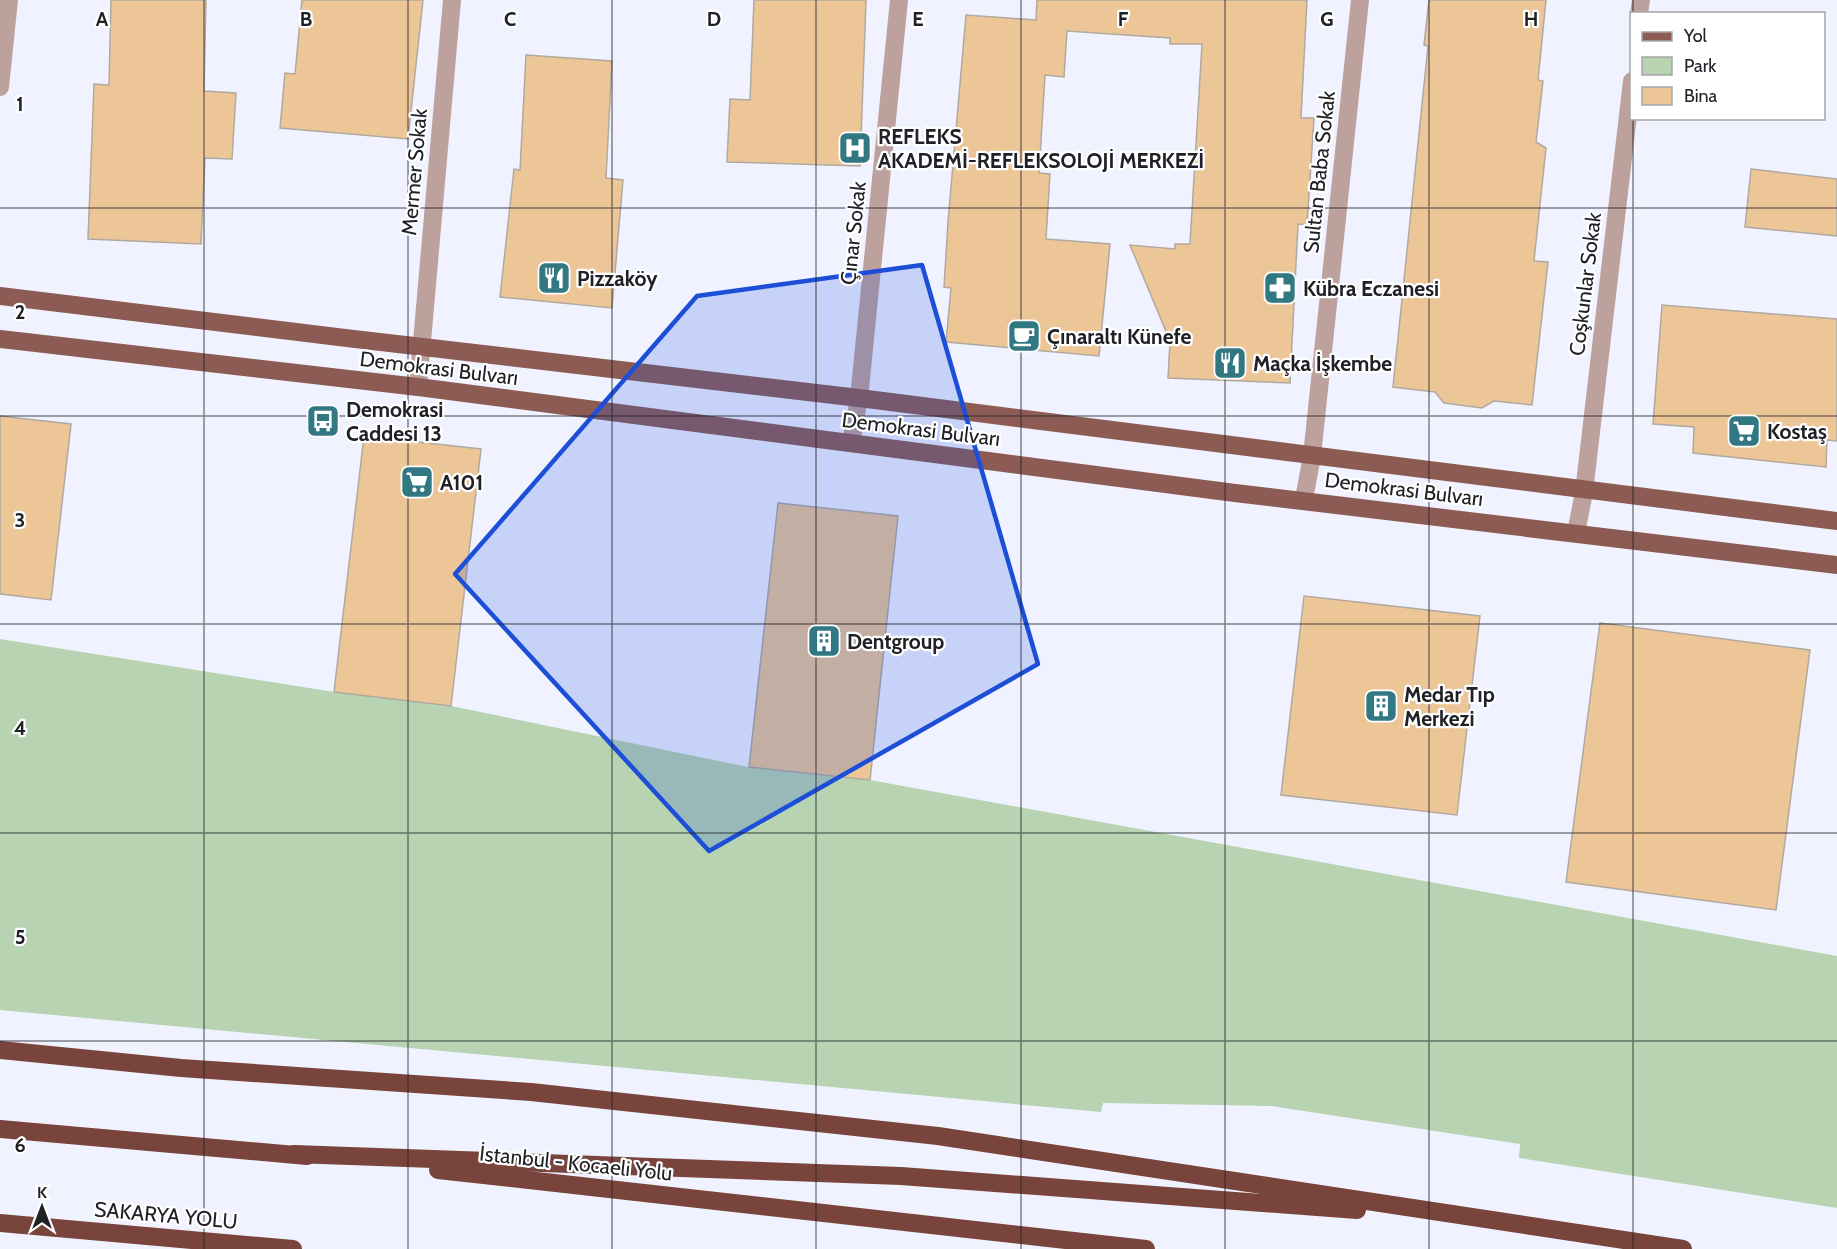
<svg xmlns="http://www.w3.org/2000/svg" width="1837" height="1249" viewBox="0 0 1837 1249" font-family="Cabin,sans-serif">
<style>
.green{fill:#b7d3b2}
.building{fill:#edc698;stroke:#b1a9a0;stroke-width:1.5}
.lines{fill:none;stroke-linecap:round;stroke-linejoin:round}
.minor{stroke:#bda19c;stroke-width:18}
.major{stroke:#8c5c54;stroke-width:18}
.highway{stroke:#79443b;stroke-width:18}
.marked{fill:#1d4ed8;fill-opacity:0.2;stroke:#1d4ed8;stroke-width:4.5;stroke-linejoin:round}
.grid{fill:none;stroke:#202126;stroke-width:1.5;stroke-opacity:0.55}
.labels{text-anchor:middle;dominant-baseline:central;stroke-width:4.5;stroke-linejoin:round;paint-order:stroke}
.poi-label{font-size:21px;font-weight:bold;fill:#202126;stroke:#fff;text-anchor:start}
.street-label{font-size:21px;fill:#202126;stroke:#fff}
.grid-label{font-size:20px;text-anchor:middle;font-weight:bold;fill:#202126;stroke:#fff;stroke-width:4.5;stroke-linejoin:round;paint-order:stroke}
</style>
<rect width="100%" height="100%" fill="#f0f3ff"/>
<polygon class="green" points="0,639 334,692 451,706 748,767 870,780 1837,956 1837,1208 1519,1158 1520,1144 1271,1106 1103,1103 1101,1112 0,1010"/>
<g class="building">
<polygon points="111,0 206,0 204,91 236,93 232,159 205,158 201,244 88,239 94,84 109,85"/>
<polygon points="302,0 423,0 408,139 280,128 285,73 295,74"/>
<polygon points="754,0 866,0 860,166 727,162 730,99 750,100"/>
<polygon points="1037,0 1307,0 1301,118 1314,118 1307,225 1298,224 1290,383 1168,378 1170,341 1130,245 1175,249 1175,244 1190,244 1202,44 1170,44 1170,38 1067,31 1064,77 1045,75 1039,173 1050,174 1046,239 1110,244 1099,356 946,342 951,288 944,287 948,222 966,15 1036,20"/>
<polygon points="1429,0 1546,0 1538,80 1543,81 1536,142 1546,148 1534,261 1548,262 1532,405 1494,401 1482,408 1444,403 1435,392 1393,387 1428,46 1424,45"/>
<polygon points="526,55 612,61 606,178 623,180 612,308 500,297 514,169 520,170"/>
<polygon points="1751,169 1837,179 1837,236 1745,227"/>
<polygon points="1662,305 1837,319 1837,441 1827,440 1826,467 1693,453 1694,427 1653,424"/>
<polygon points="0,416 71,424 51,600 0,594"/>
<polygon points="364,436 481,449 451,706 334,692"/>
<polygon points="778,503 898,516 870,780 749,767"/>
<polygon points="1304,596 1480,616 1457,815 1281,795"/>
<polygon points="1600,623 1810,650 1776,910 1566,882"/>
</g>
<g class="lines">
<g class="minor">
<polyline points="1639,14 1641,0"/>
<polyline points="0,87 9,0"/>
<polyline points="418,387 452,0"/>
<polyline points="851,443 859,398 899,0"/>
<polyline points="1304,499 1312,456 1360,0"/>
<polyline points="1576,533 1584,492 1632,81"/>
</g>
<g class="major">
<path d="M 0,296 C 286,332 573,364 859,398 C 1185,437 1511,483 1837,521"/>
<polyline points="0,339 418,387 1235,493 1837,565"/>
</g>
<g class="highway">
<polyline points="0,1050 181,1068 531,1092 938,1136 1683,1249"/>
<polyline points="0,1129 307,1156"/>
<polyline points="294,1154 901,1176 1357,1210"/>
<polyline points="438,1170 1146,1249"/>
<polyline points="0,1223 293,1249"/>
</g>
</g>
<path class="marked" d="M 922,265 L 1038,664 L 709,851 L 455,574 L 697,296 Z"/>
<path class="grid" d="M 204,0 L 204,1249M 408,0 L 408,1249M 612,0 L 612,1249M 816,0 L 816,1249M 1021,0 L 1021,1249M 1225,0 L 1225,1249M 1429,0 L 1429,1249M 1633,0 L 1633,14M 1633,118 L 1633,1249M 0,208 L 1837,208M 0,416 L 1837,416M 0,624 L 1837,624M 0,833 L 1837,833M 0,1041 L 1837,1041"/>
<defs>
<symbol id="hospital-square" viewBox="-11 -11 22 22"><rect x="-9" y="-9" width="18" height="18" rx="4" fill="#317882" stroke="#fff"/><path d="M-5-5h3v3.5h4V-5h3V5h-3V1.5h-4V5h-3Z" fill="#fff"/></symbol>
<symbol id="restaurant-square" viewBox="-11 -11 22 22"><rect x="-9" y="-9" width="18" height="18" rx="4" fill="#317882" stroke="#fff"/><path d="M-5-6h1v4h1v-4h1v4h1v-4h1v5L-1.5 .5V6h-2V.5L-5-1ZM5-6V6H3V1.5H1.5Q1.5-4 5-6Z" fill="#fff"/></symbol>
<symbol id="pharmacy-square" viewBox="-11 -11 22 22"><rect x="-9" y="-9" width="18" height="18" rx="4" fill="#317882" stroke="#fff"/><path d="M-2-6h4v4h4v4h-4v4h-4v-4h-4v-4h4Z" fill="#fff"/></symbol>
<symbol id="cafe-square" viewBox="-11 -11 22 22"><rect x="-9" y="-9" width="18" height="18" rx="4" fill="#317882" stroke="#fff"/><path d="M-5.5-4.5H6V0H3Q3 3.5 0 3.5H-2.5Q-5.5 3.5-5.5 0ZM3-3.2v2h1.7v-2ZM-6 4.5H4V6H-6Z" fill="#fff"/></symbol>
<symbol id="bus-square" viewBox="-11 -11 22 22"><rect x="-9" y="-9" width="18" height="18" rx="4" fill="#317882" stroke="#fff"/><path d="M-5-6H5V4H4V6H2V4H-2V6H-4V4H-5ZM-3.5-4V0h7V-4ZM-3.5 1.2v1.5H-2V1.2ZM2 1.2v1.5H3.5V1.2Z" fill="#fff"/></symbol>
<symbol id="supermarket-square" viewBox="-11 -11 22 22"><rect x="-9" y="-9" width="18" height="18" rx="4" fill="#317882" stroke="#fff"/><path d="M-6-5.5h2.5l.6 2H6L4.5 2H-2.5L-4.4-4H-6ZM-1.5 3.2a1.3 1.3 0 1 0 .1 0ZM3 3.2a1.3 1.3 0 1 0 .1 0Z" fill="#fff"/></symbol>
<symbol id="building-square" viewBox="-11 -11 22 22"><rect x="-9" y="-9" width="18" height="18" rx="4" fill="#317882" stroke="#fff"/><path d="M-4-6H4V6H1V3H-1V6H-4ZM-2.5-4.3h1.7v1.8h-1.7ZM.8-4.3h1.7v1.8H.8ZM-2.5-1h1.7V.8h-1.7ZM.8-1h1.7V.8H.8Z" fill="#fff"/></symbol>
</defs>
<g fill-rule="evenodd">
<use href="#hospital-square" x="836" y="129" width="38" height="38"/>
<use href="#restaurant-square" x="535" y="259" width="38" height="38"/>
<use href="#pharmacy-square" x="1261" y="269" width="38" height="38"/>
<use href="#cafe-square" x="1005" y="317" width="38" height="38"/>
<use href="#restaurant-square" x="1211" y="344" width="38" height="38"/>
<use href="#bus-square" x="304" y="402" width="38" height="38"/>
<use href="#supermarket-square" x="1725" y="412" width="38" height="38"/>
<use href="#supermarket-square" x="398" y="463" width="38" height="38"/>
<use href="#building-square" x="805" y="622" width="38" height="38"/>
<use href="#building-square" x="1362" y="687" width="38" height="38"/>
</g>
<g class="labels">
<g class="poi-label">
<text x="878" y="136">REFLEKS<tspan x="878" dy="24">AKADEMİ-REFLEKSOLOJİ MERKEZİ</tspan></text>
<text x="577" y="278">Pizzaköy</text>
<text x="1303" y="288">Kübra Eczanesi</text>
<text x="1047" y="336">Çınaraltı Künefe</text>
<text x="1253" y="363">Maçka İşkembe</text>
<text x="346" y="409">Demokrasi<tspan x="346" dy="24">Caddesi 13</tspan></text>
<text x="1767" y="431">Kostaş</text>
<text x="440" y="482">A101</text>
<text x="847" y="641">Dentgroup</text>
<text x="1404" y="694">Medar Tıp<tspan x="1404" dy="24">Merkezi</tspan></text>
</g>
<g class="street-label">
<text transform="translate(414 172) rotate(-85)">Mermer Sokak</text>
<text transform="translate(1319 172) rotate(-84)">Sultan Baba Sokak</text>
<text transform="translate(853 233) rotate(-84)">Çınar Sokak</text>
<text transform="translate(1585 284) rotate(-83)">Coşkunlar Sokak</text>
<text transform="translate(439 368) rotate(7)">Demokrasi Bulvarı</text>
<text transform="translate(921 429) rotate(7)">Demokrasi Bulvarı</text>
<text transform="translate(1404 489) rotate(7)">Demokrasi Bulvarı</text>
<text transform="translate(576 1163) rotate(6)">İstanbul - Kocaeli Yolu</text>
<text transform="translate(166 1215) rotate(5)">SAKARYA YOLU</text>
</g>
</g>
<g class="grid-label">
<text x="102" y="26">A</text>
<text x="306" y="26">B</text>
<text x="510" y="26">C</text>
<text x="714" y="26">D</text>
<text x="918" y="26">E</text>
<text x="1123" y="26">F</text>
<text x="1327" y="26">G</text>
<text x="1531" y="26">H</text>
<text x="20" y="111">1</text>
<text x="20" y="319">2</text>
<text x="20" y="527">3</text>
<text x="20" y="735">4</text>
<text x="20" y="944">5</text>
<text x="20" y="1152">6</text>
</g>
<rect x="1630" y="12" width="195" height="108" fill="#ffffff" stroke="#a6a6a8" stroke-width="1.5"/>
<rect x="1642" y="32" width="30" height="9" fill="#8c5c54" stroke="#a6a6a8" stroke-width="1.5"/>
<text x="1684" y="42" font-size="18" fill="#202126">Yol</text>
<rect x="1642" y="57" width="30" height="18" fill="#b7d3b2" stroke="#a6a6a8" stroke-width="1.5"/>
<text x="1684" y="72" font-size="18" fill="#202126">Park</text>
<rect x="1642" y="87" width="30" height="18" fill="#edc698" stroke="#a6a6a8" stroke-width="1.5"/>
<text x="1684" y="102" font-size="18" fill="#202126">Bina</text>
<g transform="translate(42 1207)" stroke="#ffffff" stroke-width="4.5" paint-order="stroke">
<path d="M0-4.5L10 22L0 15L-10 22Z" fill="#202126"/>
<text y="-9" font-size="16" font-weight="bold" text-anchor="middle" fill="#202126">K</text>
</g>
</svg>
